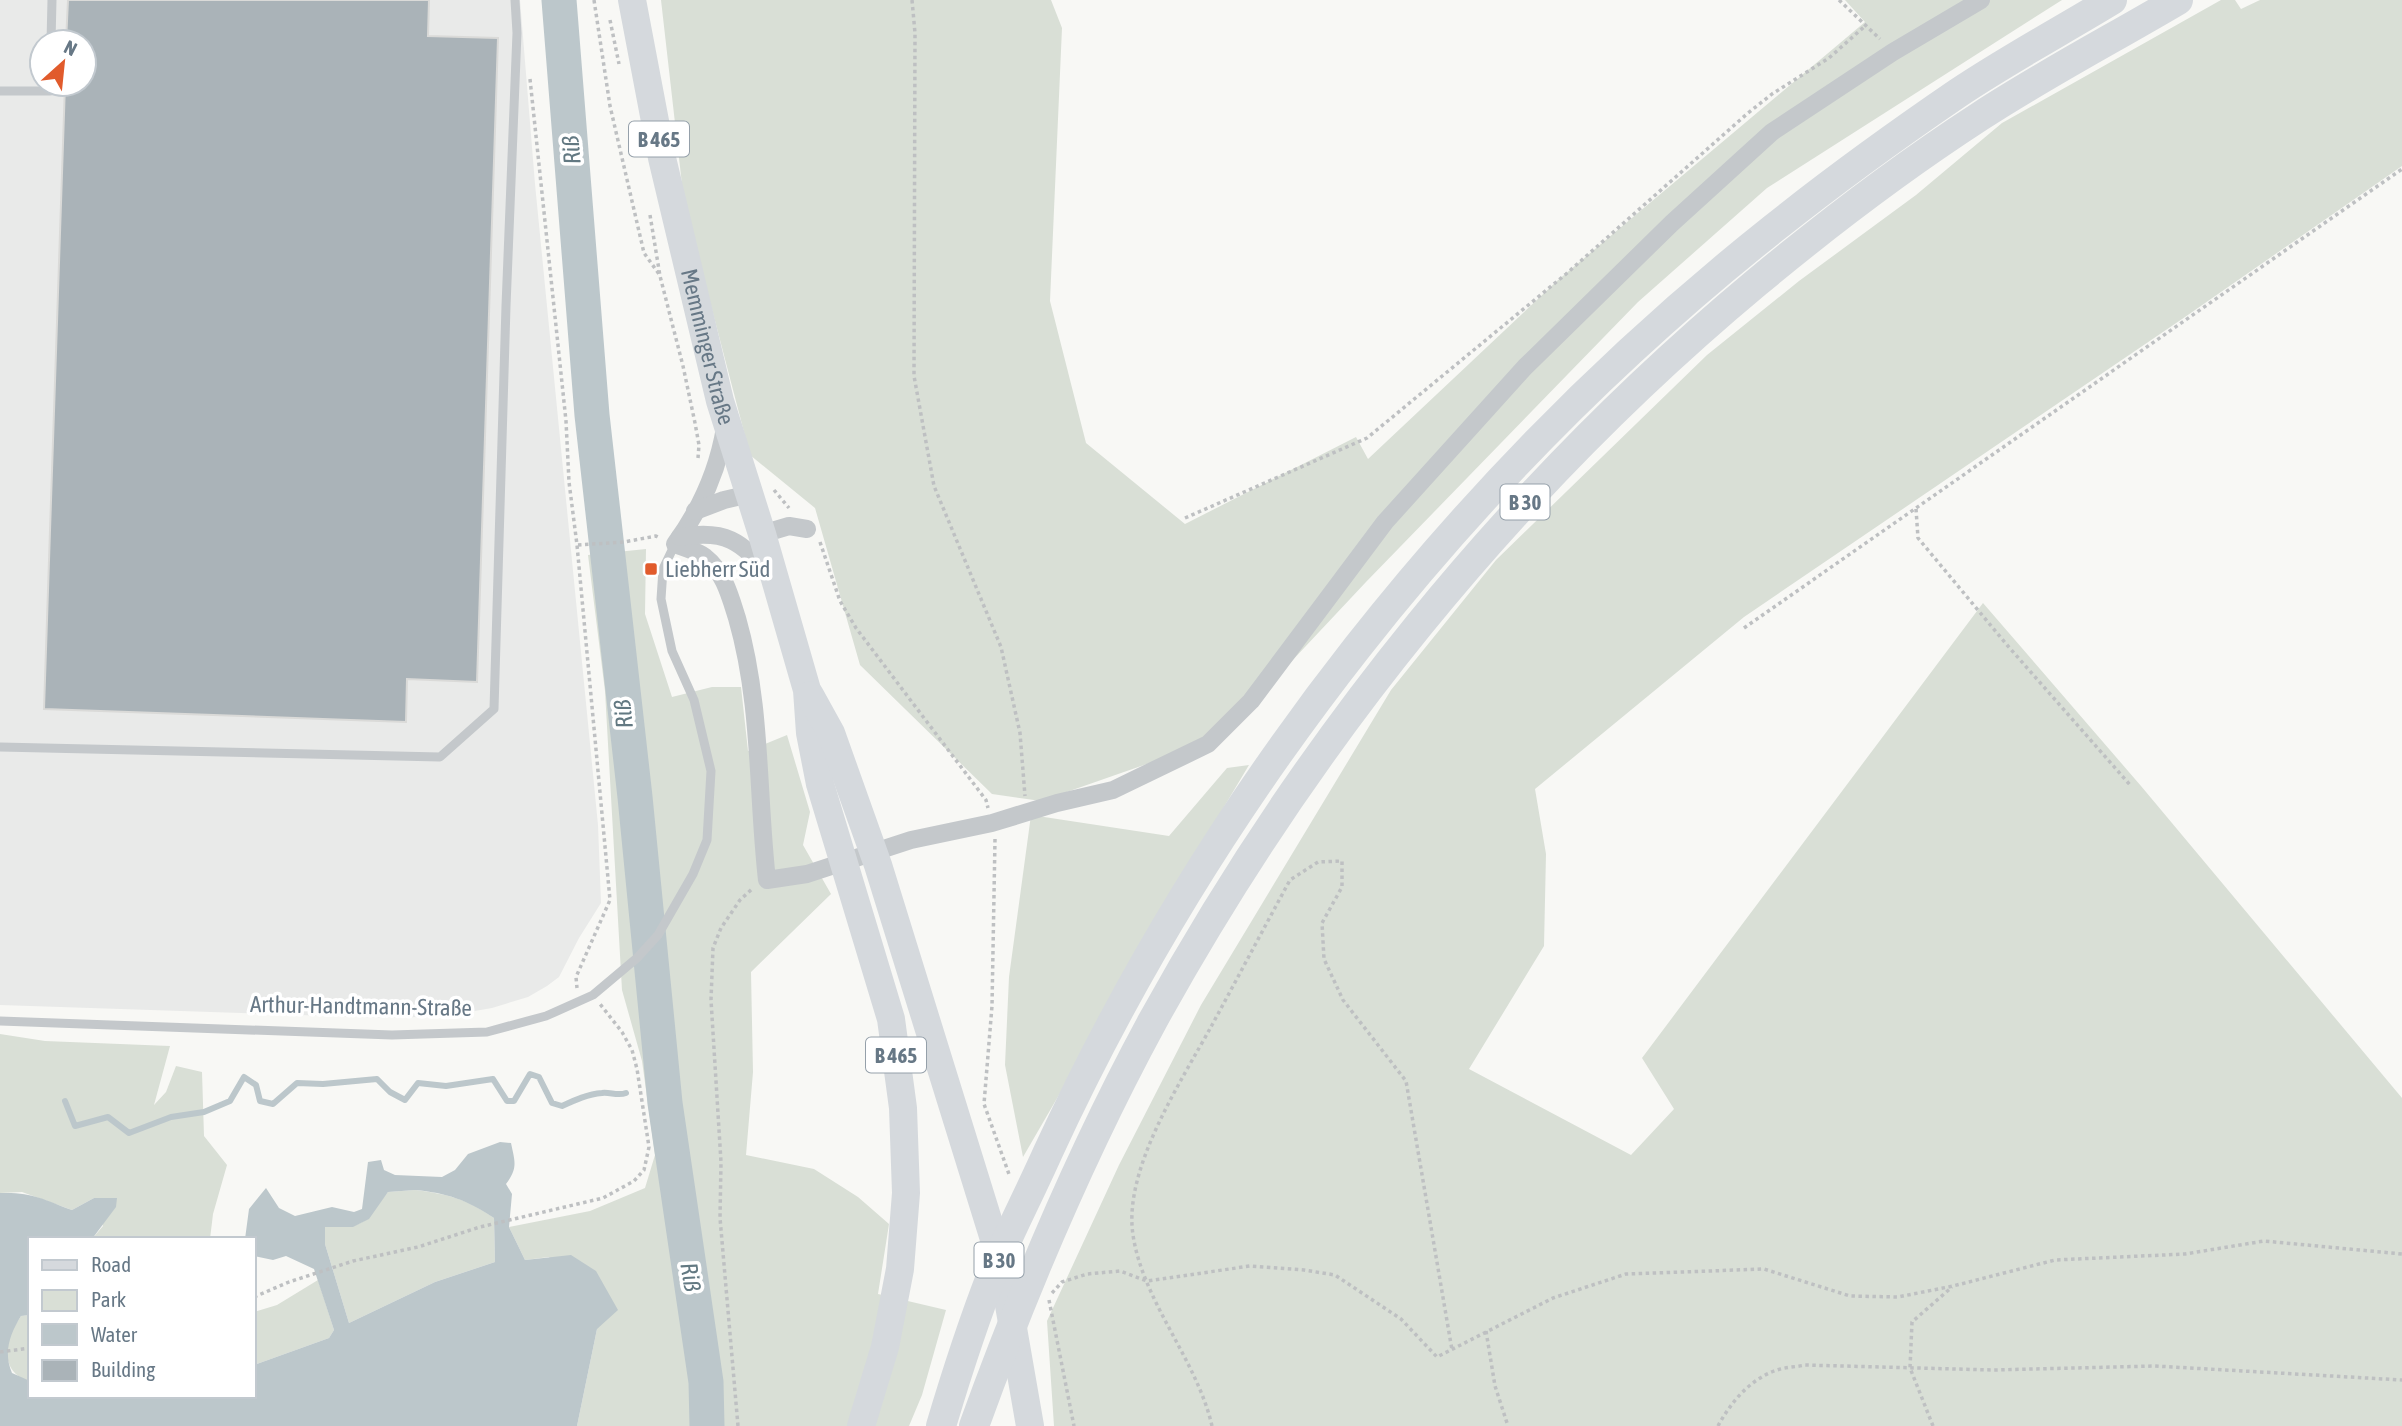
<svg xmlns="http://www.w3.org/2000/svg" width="2402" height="1426" viewBox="0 0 2402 1426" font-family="'Asap Condensed',sans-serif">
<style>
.built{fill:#e9eae9;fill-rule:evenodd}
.green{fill:#d9dfd6}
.water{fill:#bcc7cb;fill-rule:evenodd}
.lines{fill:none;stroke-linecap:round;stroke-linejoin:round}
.stream{stroke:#bcc7cb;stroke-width:6}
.river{stroke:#bcc7cb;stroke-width:35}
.building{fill:#aab3b8;stroke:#dadad8;stroke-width:2}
.path{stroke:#bec0c2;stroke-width:3.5;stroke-dasharray:3.5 3.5;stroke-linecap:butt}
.service{stroke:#c4c8cb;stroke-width:9}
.minor{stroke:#c4c8cb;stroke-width:18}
.primary{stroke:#d5d9dd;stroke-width:28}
.trunk{stroke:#d5d9dd;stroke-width:30}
.poi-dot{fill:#e15b2c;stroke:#fff;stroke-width:2.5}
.labels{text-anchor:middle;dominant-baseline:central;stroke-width:7;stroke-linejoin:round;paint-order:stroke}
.shield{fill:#fff;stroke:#95a0aa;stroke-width:2}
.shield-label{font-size:21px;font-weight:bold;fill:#677886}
.street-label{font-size:23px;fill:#677886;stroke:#fff}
.poi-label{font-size:23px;fill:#677886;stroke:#fff;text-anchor:start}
.water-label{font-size:24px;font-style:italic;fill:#637982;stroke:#fff}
</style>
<rect width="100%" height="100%" fill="#f8f8f5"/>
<path class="built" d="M 0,0 L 520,0 L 535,184 L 598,825 L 601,903 L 579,938 L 559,977 L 547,986 L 528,997 L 492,1008 L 446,1016 L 390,1018 L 0,1005 ZM 42,42 L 84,42 L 84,84 L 42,84 Z"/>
<g class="green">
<polygon points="661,0 1051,0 1062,28 1050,301 1086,443 1185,524 1356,437 1368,459 1557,281 1865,22 1845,0 2062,0 1767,188 1638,302 1366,582 1245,711 1184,751 1041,801 992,794 860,665 815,508 750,455 684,202"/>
<polygon points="2221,0 2235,0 2241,9 2260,0 2402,0 2402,166 2185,317 1744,617 1535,789 1546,854 1544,946 1469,1069 1631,1155 1674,1109 1642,1058 1983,603 2141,786 2402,1098 2402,1426 1054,1426 1047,1321 1119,1165 1201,1005 1391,690 1496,560 1707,355 1799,281 1916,195 2002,123"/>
<polygon points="646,549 645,614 672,697 712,687 741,687 748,751 787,735 810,812 803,845 831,894 751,972 753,1072 746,1155 814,1169 858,1197 889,1224 878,1294 946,1310 922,1395 909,1426 577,1426 597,1329 549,1257 525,1260 509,1227 590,1211 645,1188 655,1155 642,1061 622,990 605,691 588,555"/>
<polygon points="1249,765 1123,976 1074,1069 1023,1157 1005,1065 1009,977 1031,815 1169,836 1227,768"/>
<polygon points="0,1034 45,1041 170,1046 154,1105 166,1092 176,1066 202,1072 204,1136 227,1165 213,1214 210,1239 92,1239 103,1226 94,1198 72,1210 22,1192 0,1193"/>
<path d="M 415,1190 C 448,1194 467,1199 494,1218 L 495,1262 L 435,1282 L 349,1323 L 325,1244 L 325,1226 C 368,1228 363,1223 388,1192 Z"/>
<polygon points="318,1280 334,1330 329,1338 254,1365 254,1312 277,1305"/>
<path d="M 30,1315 L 30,1381 C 11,1377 4,1360 8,1341 C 9,1332 17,1323 21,1316 Z"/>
</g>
<path class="water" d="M 500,1142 L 511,1143 C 515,1162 518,1168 506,1184 L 512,1194 L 509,1227 L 525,1260 L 571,1255 L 596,1271 L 618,1310 L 597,1329 L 577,1426 L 0,1426 L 0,1193 C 33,1192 42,1199 72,1210 L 94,1198 L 117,1198 L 116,1207 L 92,1239 L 30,1239 L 30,1315 L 21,1316 C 10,1334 3,1352 12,1373 L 30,1381 L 30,1396 L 254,1396 L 254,1365 L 329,1338 L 334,1330 L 314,1269 L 286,1256 L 273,1260 L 254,1256 L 254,1239 L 245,1239 L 249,1209 L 266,1188 L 279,1208 L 295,1216 L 332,1207 L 354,1212 L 362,1209 L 368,1162 L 381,1160 L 384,1170 L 395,1175 L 442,1177 L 455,1170 L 468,1154 ZM 415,1190 C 447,1193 467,1200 494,1218 L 495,1262 L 435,1282 L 349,1323 L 325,1244 L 325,1227 L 353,1227 L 369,1219 L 388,1192 Z"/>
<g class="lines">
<path class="stream" d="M 65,1101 L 75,1126 L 108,1117 L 129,1133 L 171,1117 L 204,1112 L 230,1101 L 244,1077 L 256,1085 L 260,1101 L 273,1104 L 297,1083 L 323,1084 L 377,1079 L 390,1092 L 405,1100 L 418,1083 L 446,1086 L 493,1079 L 507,1101 L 514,1101 L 530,1074 L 539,1077 L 552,1103 L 562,1106 C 575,1100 588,1094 602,1093 C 610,1092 618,1096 626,1093"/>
<polyline class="river" points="559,0 592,415 635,797 665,1103 706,1382 707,1426"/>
</g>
<polygon class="building" points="68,0 429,0 428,36 498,38 477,682 407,679 406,722 44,709 65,84 84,84 84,42 66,42"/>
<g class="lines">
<g class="path">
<polyline points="594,0 610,106 644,253 659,274"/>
<polyline points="912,0 915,33 914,376 934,486 1001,647 1020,733 1025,796"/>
<polyline points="1839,0 1880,39"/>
<polyline points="610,20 619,64"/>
<polyline points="530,79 566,421 569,482 577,545 610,900 576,977 577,988"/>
<polyline points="650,215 660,276 683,366 695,423 699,445 698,458"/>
<polyline points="774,490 789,508"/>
<polyline points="1916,509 1918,538 2007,645 2131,786"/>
<polyline points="1185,518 1367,438 1566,274 1748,113 1772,94 1829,58 1865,26"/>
<polyline points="820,542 840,601 856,628 986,800 988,808"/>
<polyline points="578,545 624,542 656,536 660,538"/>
<polyline points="1744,628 2402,169"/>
<polyline points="995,839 992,1006 984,1104 1010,1177"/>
<polyline points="1052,1293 1062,1282 1087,1274 1120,1271 1147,1281 1250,1266 1304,1270 1335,1275 1401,1319 1437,1357 1553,1298 1626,1274 1764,1269 1850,1296 1898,1297 1953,1286 2055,1260 2185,1254 2264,1241 2402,1254"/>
<polyline points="254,1297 289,1282 353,1261 418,1247 480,1227 603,1198 634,1181 644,1170 649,1147 637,1069 632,1050 622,1032 600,1004"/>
<polyline points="1049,1300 1074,1426"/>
<polyline points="1486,1331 1495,1386 1508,1426"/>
<polyline points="0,1352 30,1348"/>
<polyline points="738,1426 720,1218 721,1162 711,1000 713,948 721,928 740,900 752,889"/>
<path d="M 1212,1426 C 1197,1360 1143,1302 1133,1235 C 1123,1169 1181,1082 1212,1025 C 1238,977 1264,928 1290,880 L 1318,862 L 1342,861 L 1342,887 L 1322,923 L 1324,959 L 1343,1000 L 1406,1081 L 1452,1350"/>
<path d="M 1718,1426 C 1731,1402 1750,1379 1777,1370 C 1786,1367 1796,1367 1805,1365 L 1993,1370 L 2155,1366 L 2402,1380"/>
<polyline points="1933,1426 1910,1368 1912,1322 1952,1287"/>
</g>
<g class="service">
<polyline points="51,42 52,0"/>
<polyline points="0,91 50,91 50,84"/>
<polyline points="0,747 440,757 494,709 506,306 517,33 515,0"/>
<polyline points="0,1021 392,1035 487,1032 546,1016 593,995 637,958 658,935 693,874 707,840 711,771 694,700 672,651 661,599 663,569 675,544"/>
</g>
<g class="minor">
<path d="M 725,428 C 718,469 700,510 675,544 C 684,548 697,551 705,557 C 724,572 730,596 737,618 C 762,705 757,792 767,880 L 807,874 L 911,840 L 992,823 L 1057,803 L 1113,790 L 1208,744 L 1251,701 L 1385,522 L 1525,367 L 1672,223 L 1772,132 L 1893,52 L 1981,0"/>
<polyline points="695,511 724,500 750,494"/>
<polyline points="762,534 789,526 807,529"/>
<path d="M 680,537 C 726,529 740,541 770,574"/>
</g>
<g class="primary">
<path id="s1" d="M 632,0 L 662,158 L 720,401 L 762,534 L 807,690 L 810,733 L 820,784 L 891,1019 L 903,1108 L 906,1193 L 900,1269 L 885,1347 L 861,1426"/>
<polyline points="810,695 831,733 878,865 1002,1265 1030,1426"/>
</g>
<g class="trunk">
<path d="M 941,1426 C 957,1372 975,1317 996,1264 C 1012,1227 1031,1190 1048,1152 C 1213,794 1465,473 1774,228 C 1833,181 1895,136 1958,93 C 2007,60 2061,31 2112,0"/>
<path d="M 974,1426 C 1024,1288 1082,1151 1152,1022 C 1306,742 1510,488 1756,283 C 1827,224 1902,167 1979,117 C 2043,75 2112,39 2178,0"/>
</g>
</g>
<rect class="poi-dot" x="644" y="562" width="14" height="14" rx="3.5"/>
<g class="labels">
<g class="shield">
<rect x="629" y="121.5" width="60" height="35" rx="5"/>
<rect x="1500.5" y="484.5" width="49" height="35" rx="5"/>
<rect x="866" y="1037.5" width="60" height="35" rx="5"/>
<rect x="974.5" y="1242.5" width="49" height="35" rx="5"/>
</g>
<g class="shield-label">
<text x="659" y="139">B 465</text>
<text x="1525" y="502">B 30</text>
<text x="896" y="1055">B 465</text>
<text x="999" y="1260">B 30</text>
</g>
<g class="street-label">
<text stroke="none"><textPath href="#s1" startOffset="355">Memminger Straße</textPath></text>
<text transform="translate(361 1006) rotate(1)">Arthur-Handtmann-Straße</text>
</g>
<g class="poi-label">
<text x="665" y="569">Liebherr Süd</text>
</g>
<g class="water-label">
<text transform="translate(571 150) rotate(-95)">Riß</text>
<text transform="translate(623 714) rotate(-96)">Riß</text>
<text transform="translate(691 1277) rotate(81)">Riß</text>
</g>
</g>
<rect x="28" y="1237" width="228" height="161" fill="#ffffff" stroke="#c2c9cf" stroke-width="2"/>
<rect x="42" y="1260" width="35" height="10" fill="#d5d9dd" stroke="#c2c9cf" stroke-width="2"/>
<text x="91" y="1272" font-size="21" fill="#677886">Road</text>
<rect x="42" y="1290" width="35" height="21" fill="#d9dfd6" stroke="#c2c9cf" stroke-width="2"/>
<text x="91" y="1307" font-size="21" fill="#677886">Park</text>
<rect x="42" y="1324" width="35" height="21" fill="#bcc7cb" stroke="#c2c9cf" stroke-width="2"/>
<text x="91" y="1342" font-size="21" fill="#677886">Water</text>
<rect x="42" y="1360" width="35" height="21" fill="#aab3b8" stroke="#c2c9cf" stroke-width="2"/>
<text x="91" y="1377" font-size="21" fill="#677886">Building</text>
<g transform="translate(63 63) rotate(27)"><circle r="33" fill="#ffffff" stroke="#c2c9cf" stroke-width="2"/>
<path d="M0-5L12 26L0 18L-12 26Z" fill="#e15b2c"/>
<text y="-10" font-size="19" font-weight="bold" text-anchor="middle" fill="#677886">N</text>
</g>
</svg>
